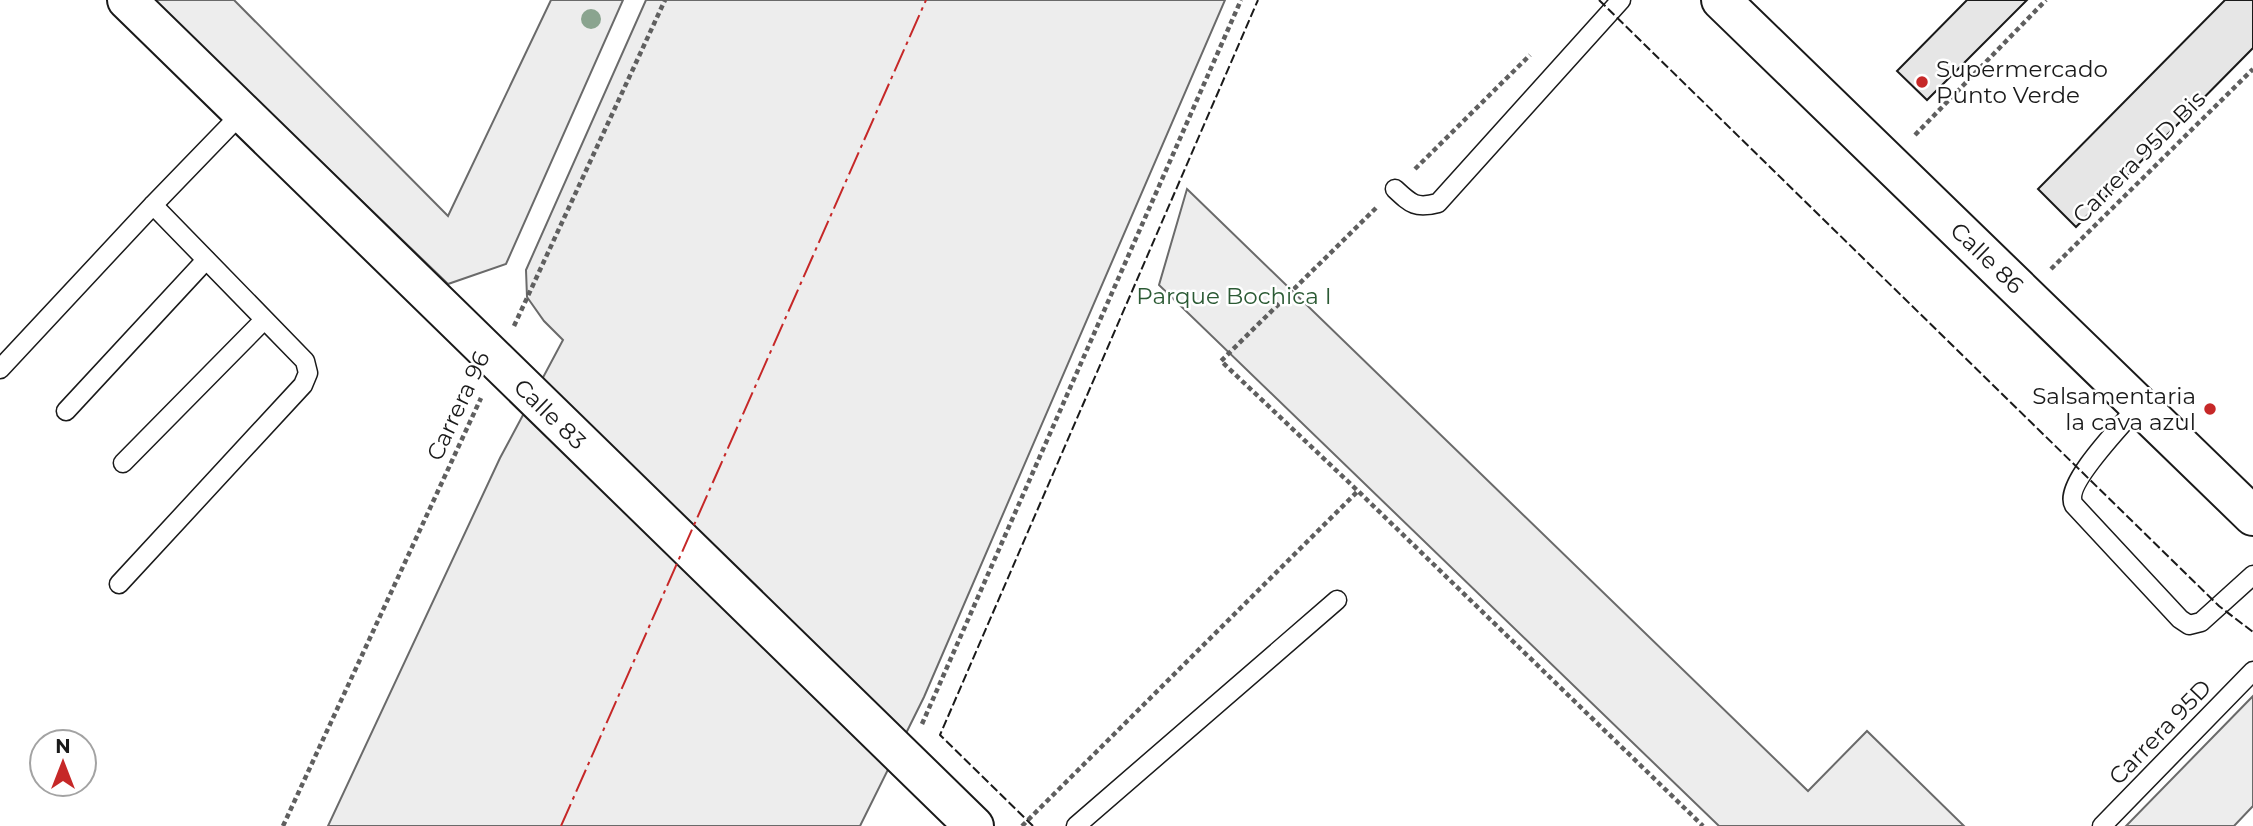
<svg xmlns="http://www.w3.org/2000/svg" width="2253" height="826" viewBox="0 0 2253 826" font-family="Montserrat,sans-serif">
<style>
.green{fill:#ededed;stroke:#6a6a6a;stroke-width:2}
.building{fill:#e6e6e6;stroke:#1a1a1a;stroke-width:2}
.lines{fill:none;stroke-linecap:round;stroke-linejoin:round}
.lane-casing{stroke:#1a1a1a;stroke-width:21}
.secondary-casing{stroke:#1a1a1a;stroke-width:42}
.path{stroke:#5f5f5f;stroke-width:4.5;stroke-dasharray:5 3.5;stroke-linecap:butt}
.lane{stroke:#fff;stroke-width:18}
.secondary{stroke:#fff;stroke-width:38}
.fence{stroke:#1a1a1a;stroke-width:2;stroke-dasharray:9 3.5;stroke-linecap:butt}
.power{stroke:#c62828;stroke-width:2;stroke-dasharray:24 5 3.5 5;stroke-linecap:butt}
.tree{fill:#8aa48f}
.poi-dot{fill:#c62828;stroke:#fff;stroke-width:2.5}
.labels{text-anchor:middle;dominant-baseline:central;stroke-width:5;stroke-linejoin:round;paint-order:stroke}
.poi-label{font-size:23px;fill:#1a1a1a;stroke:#fff;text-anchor:start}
.street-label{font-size:23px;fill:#1a1a1a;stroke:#fff}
.park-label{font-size:23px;fill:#2b5a34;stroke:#fff}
</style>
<rect width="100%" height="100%" fill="#fff"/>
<g class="green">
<polygon points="153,0 234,0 448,216 551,0 623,0 506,264 448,284"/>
<polygon points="646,0 1225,0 924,697 860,826 328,826 500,458 563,340 544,321 527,297 526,270"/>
<polygon points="1187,189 1808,791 1867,731 1964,826 1719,826 1159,285"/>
<polygon points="2253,696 2253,806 2234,826 2126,826"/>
</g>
<g class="building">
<polygon points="1967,0 2027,0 1927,100 1897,71"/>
<polygon points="2225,0 2253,0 2253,48 2076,227 2038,189"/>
</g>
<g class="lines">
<defs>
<g id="lane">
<path d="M 1395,189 C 1411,204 1416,209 1438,203 L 1621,0"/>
<polyline points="0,369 153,205 242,113"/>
<path d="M 2139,405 C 2125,422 2062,485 2074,505 L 2180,619 L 2189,625 L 2201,622 L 2253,575"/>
<polyline points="66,411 206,260"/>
<polyline points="123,463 264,320"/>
<polyline points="119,584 303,385 308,373 305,361 153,205"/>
<polyline points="1076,826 1337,600"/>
<polyline points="2102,826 2253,671"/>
</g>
<g id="secondary">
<polyline points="127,0 974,826"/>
<polyline points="1721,0 2253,516"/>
</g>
</defs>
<use href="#lane" class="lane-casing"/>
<use href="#secondary" class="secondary-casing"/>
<g class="path">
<polyline points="1915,135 2046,0"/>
<polyline points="1415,169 1530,55"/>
<polyline points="1376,208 1221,361 1358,491 1703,826"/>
<polyline points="2051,269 2253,69"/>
<polyline points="514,326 665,0"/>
<polyline points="922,724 1241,0"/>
<polyline points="283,826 481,398"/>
<polyline points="1022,826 1358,491"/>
</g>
<use href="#lane" class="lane"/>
<use href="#secondary" class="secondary"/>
<g class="fence">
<polyline points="1599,0 2219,606 2253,632"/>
<polyline points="1033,826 940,735 1258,0"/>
</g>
<polyline class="power" points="561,826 926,0"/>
</g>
<circle class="tree" cx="591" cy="19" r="10"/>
<g class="poi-dot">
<circle cx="1922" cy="82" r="7"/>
<circle cx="2210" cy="409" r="7"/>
</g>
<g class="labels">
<g class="poi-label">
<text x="1936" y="69">Supermercado<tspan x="1936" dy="26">Punto Verde</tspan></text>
<text x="2196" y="396" text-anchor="end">Salsamentaria<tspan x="2196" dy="26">la cava azul</tspan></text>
</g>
<g class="street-label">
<text transform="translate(2139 157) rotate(-45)">Carrera 95D Bis</text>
<text transform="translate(1987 258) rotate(44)">Calle 86</text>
<text transform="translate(458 406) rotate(-65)">Carrera 96</text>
<text transform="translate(550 414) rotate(44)">Calle 83</text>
<text transform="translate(2160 732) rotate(-46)">Carrera 95D</text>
</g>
<g class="park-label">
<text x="1234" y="296">Parque Bochica I</text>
</g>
</g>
<g transform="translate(63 763)"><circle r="33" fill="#ffffff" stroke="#a3a3a3" stroke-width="2"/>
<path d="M0-5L12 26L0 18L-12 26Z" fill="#c62828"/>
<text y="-10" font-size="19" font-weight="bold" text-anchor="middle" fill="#1a1a1a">N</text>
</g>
</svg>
